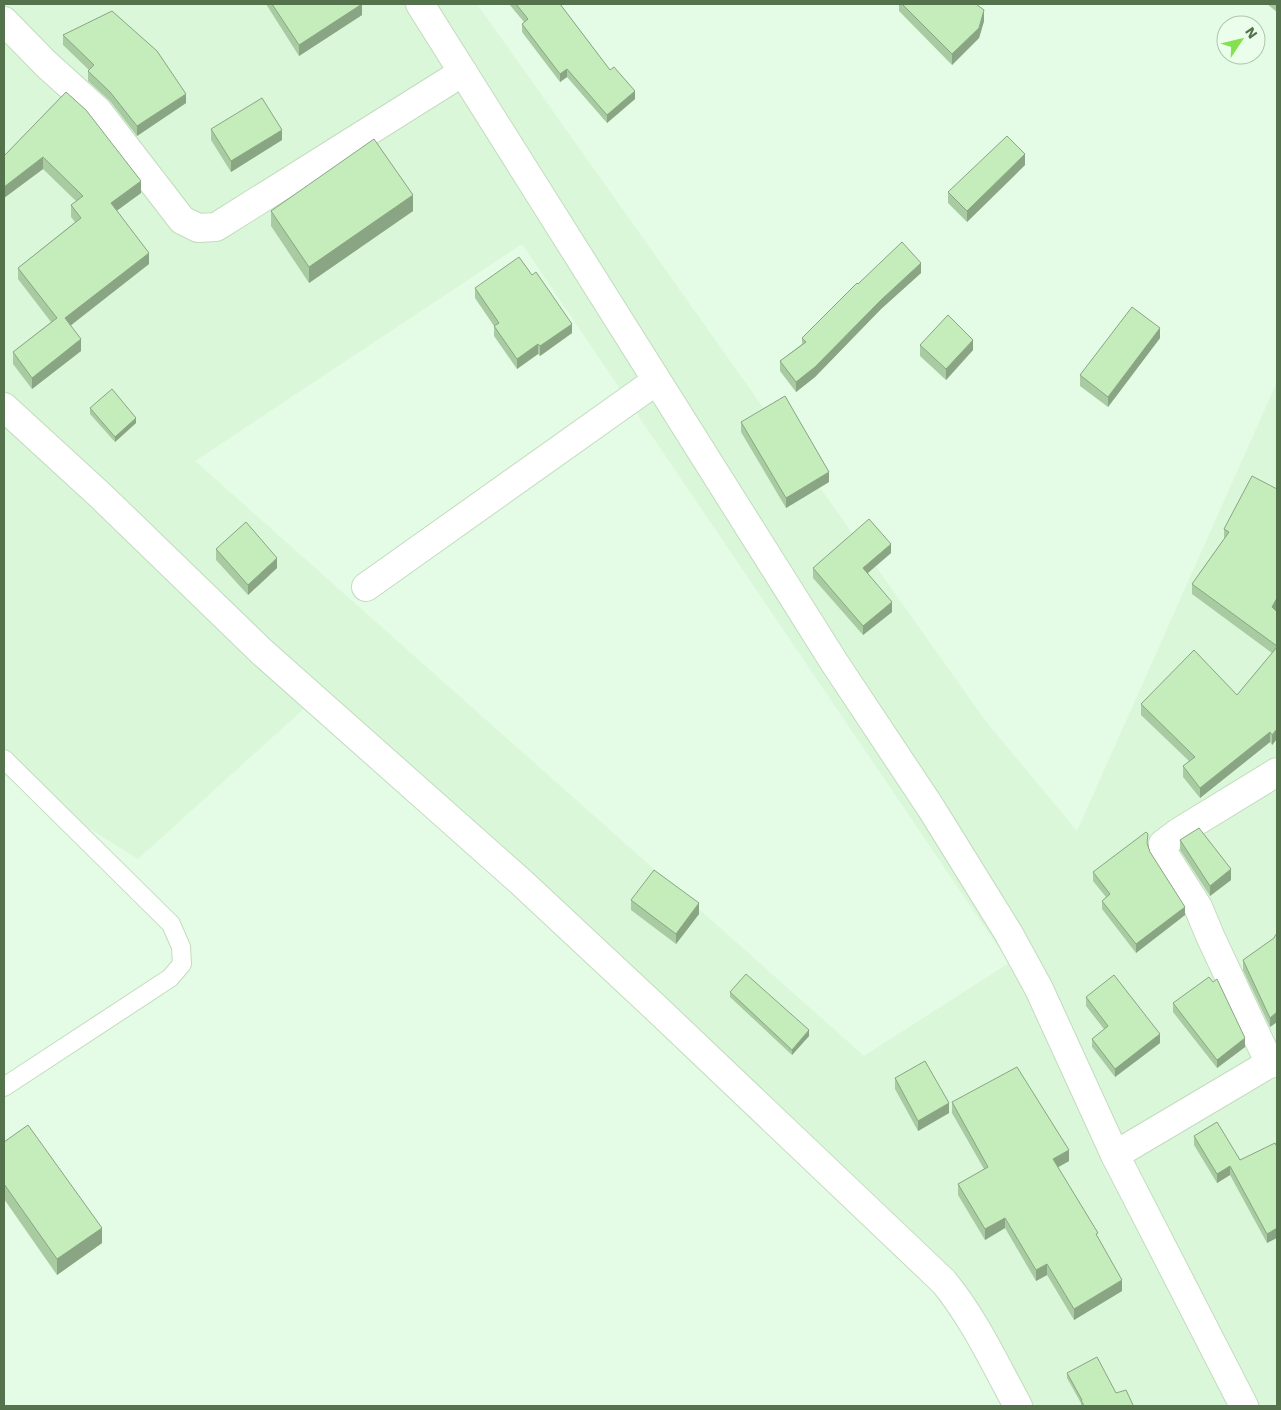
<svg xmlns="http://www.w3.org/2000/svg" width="1281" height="1410" viewBox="0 0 1281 1410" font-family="'Work Sans',sans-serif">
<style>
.residential{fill:#daf7d9;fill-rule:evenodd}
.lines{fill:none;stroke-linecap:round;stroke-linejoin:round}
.service-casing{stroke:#c2dcbd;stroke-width:20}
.minor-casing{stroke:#c2dcbd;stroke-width:30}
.tertiary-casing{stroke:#c2dcbd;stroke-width:30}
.service{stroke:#fff;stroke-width:18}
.minor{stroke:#fff;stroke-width:28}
.tertiary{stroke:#fff;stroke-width:28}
.wall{fill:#a9cba1}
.shaded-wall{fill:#8aa583}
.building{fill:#c5ecbb;stroke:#8aa583}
</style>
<rect width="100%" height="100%" fill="#e4fbe5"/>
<path class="residential" d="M 4,4 L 477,4 L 984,719 L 1077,831 L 1277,382 L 1277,1406 L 1019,1406 L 959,1288 L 319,695 L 138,859 L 4,775 ZM 522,244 L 1009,963 L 864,1056 L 195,461 Z"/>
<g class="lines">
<defs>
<polyline id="service" points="4,759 171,924 181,947 182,964 170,978 4,1087"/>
<g id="minor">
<polyline points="4,21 46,64 98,111 182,220 198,228 216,227 463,72"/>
<path d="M 4,407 L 101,496 L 262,652 L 521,882 L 657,1009 L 944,1282 C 975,1320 995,1364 1018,1406"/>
<polyline points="366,587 656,381"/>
<polyline points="1270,1064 1211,938 1198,907 1163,852 1163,844 1179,832 1277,772"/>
<polyline points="1115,1155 1277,1059"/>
</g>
<polyline id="tertiary" points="420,4 834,662 931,808 1009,934 1039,989 1115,1155 1244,1406"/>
</defs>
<use href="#service" class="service-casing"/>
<use href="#minor" class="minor-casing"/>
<use href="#tertiary" class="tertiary-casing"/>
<use href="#service" class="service"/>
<use href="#minor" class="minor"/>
<use href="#tertiary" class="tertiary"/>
</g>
<g class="wall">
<polygon points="266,4 362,4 362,15 299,56"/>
<polygon points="509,4 560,4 610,70 635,99 607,123 567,77 560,82 522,32 522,24 524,22"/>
<polygon points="899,4 976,4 984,21 979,38 952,65 899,11"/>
<polygon points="1267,4 1277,4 1277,12"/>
<polygon points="63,35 186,103 137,136 110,101 88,81 88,71 89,70 63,45"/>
<polygon points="66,92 141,193 116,211 149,264 70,325 81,351 32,389 13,364 13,352 51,322 18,279 18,268 75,222 71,217 71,205 76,201 43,169 4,198 4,156"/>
<polygon points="211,129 282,140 231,172 211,140"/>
<polygon points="1025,165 967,222 948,203 948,192"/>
<polygon points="271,211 413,211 309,283 271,226"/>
<polygon points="921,273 881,309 815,377 796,392 780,371 780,361 802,344 802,338 858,284"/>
<polygon points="475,288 572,333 540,356 538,354 517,369 494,336 494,326 475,298"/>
<polygon points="1160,338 1108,407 1080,386 1080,375"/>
<polygon points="920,345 973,350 946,380 920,356"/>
<polygon points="90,408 136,423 115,442 90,414"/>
<polygon points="741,422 829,482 786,508 741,432"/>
<polygon points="1277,489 1277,608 1276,611 1277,612 1277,739 1272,745 1270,742 1200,798 1183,777 1183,766 1189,761 1141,715 1141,704 1237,695 1272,653 1192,594 1192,584 1224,539 1224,529"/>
<polygon points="216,549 277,568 248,595 216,560"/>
<polygon points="891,553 868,573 892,612 863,635 813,578 813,568"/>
<polygon points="1180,840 1231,880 1210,896 1180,850"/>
<polygon points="1148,844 1150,852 1185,915 1136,953 1102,909 1102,901 1106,897 1093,881 1093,872"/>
<polygon points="631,900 699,914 676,944 631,910"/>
<polygon points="1277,933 1277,1022 1270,1027 1243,970 1243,960 1274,938"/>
<polygon points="730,992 809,1036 792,1055 730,997"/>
<polygon points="1086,997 1160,1043 1115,1077 1092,1047 1092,1039 1104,1029 1086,1006"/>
<polygon points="1173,1003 1245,1047 1217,1068 1173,1012"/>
<polygon points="895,1078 949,1113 918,1131 895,1089"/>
<polygon points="952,1102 1069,1161 1058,1167 1098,1237 1122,1291 1074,1320 1047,1275 1036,1281 1005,1228 985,1240 958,1195 958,1184 984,1169 952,1113"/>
<polygon points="1194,1136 1240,1160 1275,1143 1267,1243 1230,1175 1217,1183 1194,1145"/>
<polygon points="4,1142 102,1243 57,1275 4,1199"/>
<polygon points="1067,1373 1116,1393 1133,1406 1081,1406 1081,1403 1067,1378"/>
</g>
<g class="shaded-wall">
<polygon points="362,4 362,15 299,56 299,45"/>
<polygon points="984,10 984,21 979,38 952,65 952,54"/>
<polygon points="567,69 567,77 560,82 560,74"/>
<polygon points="635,91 635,99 607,123 607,115"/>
<polygon points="186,94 186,103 137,136 137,126"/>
<polygon points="282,130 282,140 231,172 231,161"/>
<polygon points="1025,154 1025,165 967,222 967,211"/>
<polygon points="43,157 43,169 4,198 4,187"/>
<polygon points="141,181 141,193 111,215 111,203"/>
<polygon points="413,195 413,211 309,283 309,267"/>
<polygon points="149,253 149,264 65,330 65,318"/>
<polygon points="921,263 921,273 881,309 815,377 796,392 796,382 881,300"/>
<polygon points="572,324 572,333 540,356 540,346"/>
<polygon points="1160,328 1160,338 1108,407 1108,397"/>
<polygon points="81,339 81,351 32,389 32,378"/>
<polygon points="973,340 973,350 946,380 946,369"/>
<polygon points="538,344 538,354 517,369 517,359"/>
<polygon points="136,418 136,423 115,442 115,437"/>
<polygon points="829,472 829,482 786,508 786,498"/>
<polygon points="891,544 891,553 863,577 863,568"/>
<polygon points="277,558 277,568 248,595 248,585"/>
<polygon points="1277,598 1277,608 1272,618 1272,607"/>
<polygon points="892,602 892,612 863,635 863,626"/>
<polygon points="1277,729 1277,739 1272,745 1272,735"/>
<polygon points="1270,732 1270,742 1200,798 1200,788"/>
<polygon points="1231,869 1231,880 1210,896 1210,886"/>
<polygon points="699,903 699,914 676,944 676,934"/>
<polygon points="1185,907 1185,915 1136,953 1136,944"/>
<polygon points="1277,1012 1277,1022 1270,1027 1270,1018"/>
<polygon points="809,1030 809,1036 792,1055 792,1050"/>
<polygon points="1160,1034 1160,1043 1115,1077 1115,1069"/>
<polygon points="1245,1038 1245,1047 1217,1068 1217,1060"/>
<polygon points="949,1103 949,1113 918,1131 918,1121"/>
<polygon points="1069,1150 1069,1161 1053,1170 1053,1159"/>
<polygon points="1230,1166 1230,1175 1217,1183 1217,1174"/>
<polygon points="1005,1218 1005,1228 985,1240 985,1229"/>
<polygon points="102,1228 102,1243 57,1275 57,1259"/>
<polygon points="1277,1228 1277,1238 1267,1243 1267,1234"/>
<polygon points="1047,1264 1047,1275 1036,1281 1036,1270"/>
<polygon points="1122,1280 1122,1291 1074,1320 1074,1309"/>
</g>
<g class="building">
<polygon points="272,4 362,4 299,45"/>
<polygon points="516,4 560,4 610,70 614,67 635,91 607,115 567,69 560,74 522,24 528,19"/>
<polygon points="902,4 976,4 984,10 979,28 952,54"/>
<polygon points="112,11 157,51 186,94 137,126 110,92 88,71 94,65 63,35"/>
<polygon points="66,92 86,110 141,181 111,203 149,253 65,318 81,339 32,378 13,352 57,318 18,268 81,218 71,205 83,196 43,157 4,187 4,156"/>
<polygon points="262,98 282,130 231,161 211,129"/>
<polygon points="1007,136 1025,154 967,211 948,192"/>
<polygon points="374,139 413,195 309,267 271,211"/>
<polygon points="902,242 921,263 881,300 815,367 796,382 780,361 806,342 802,338 857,283 858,284"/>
<polygon points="519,257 532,275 536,272 572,324 540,346 538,344 517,359 494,326 499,323 475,288"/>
<polygon points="1132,307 1160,328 1108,397 1080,375"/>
<polygon points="948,315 973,340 946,369 920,345"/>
<polygon points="112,389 136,418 115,437 90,408"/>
<polygon points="785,396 829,472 786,498 741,422"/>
<polygon points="1252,476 1277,489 1277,598 1272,607 1277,612 1277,646 1192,584 1229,532 1224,529"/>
<polygon points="869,519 891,544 863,568 892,602 863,626 813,568"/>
<polygon points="246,522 277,558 248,585 216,549"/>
<polygon points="1277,647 1277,729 1272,735 1270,732 1200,788 1183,766 1195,757 1141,704 1194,650 1237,695"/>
<polygon points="1199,828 1231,869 1210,886 1180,840"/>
<polygon points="1146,832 1148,834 1147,843 1150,852 1185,907 1136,944 1102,901 1110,894 1093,872"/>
<polygon points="654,870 699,903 676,934 631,900"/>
<polygon points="1277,933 1277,1012 1270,1018 1243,960 1274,938 1275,936"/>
<polygon points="746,974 809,1030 792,1050 730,992"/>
<polygon points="1114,975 1160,1034 1115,1069 1092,1039 1108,1026 1086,997"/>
<polygon points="1209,977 1213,982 1217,979 1245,1038 1217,1060 1173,1003"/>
<polygon points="925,1061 949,1103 918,1121 895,1078"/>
<polygon points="1017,1067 1069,1150 1053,1159 1098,1233 1096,1234 1122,1280 1074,1309 1047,1264 1036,1270 1005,1218 985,1229 958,1184 988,1167 952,1102"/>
<polygon points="1217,1122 1240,1160 1275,1143 1277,1147 1277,1228 1267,1234 1230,1166 1217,1174 1194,1136"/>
<polygon points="28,1125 102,1228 57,1259 4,1184 4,1142"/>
<polygon points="1097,1357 1116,1393 1126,1390 1133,1405 1132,1406 1084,1406 1081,1400 1082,1400 1067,1373"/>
</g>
<rect width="1281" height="1410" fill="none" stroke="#54724b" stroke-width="10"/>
<g transform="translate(1241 40) rotate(55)"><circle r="24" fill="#eafeeb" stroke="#aec6ab"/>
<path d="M0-4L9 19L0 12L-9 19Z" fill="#85e04f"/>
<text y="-8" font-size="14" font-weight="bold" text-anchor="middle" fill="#54724b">N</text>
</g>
</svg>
